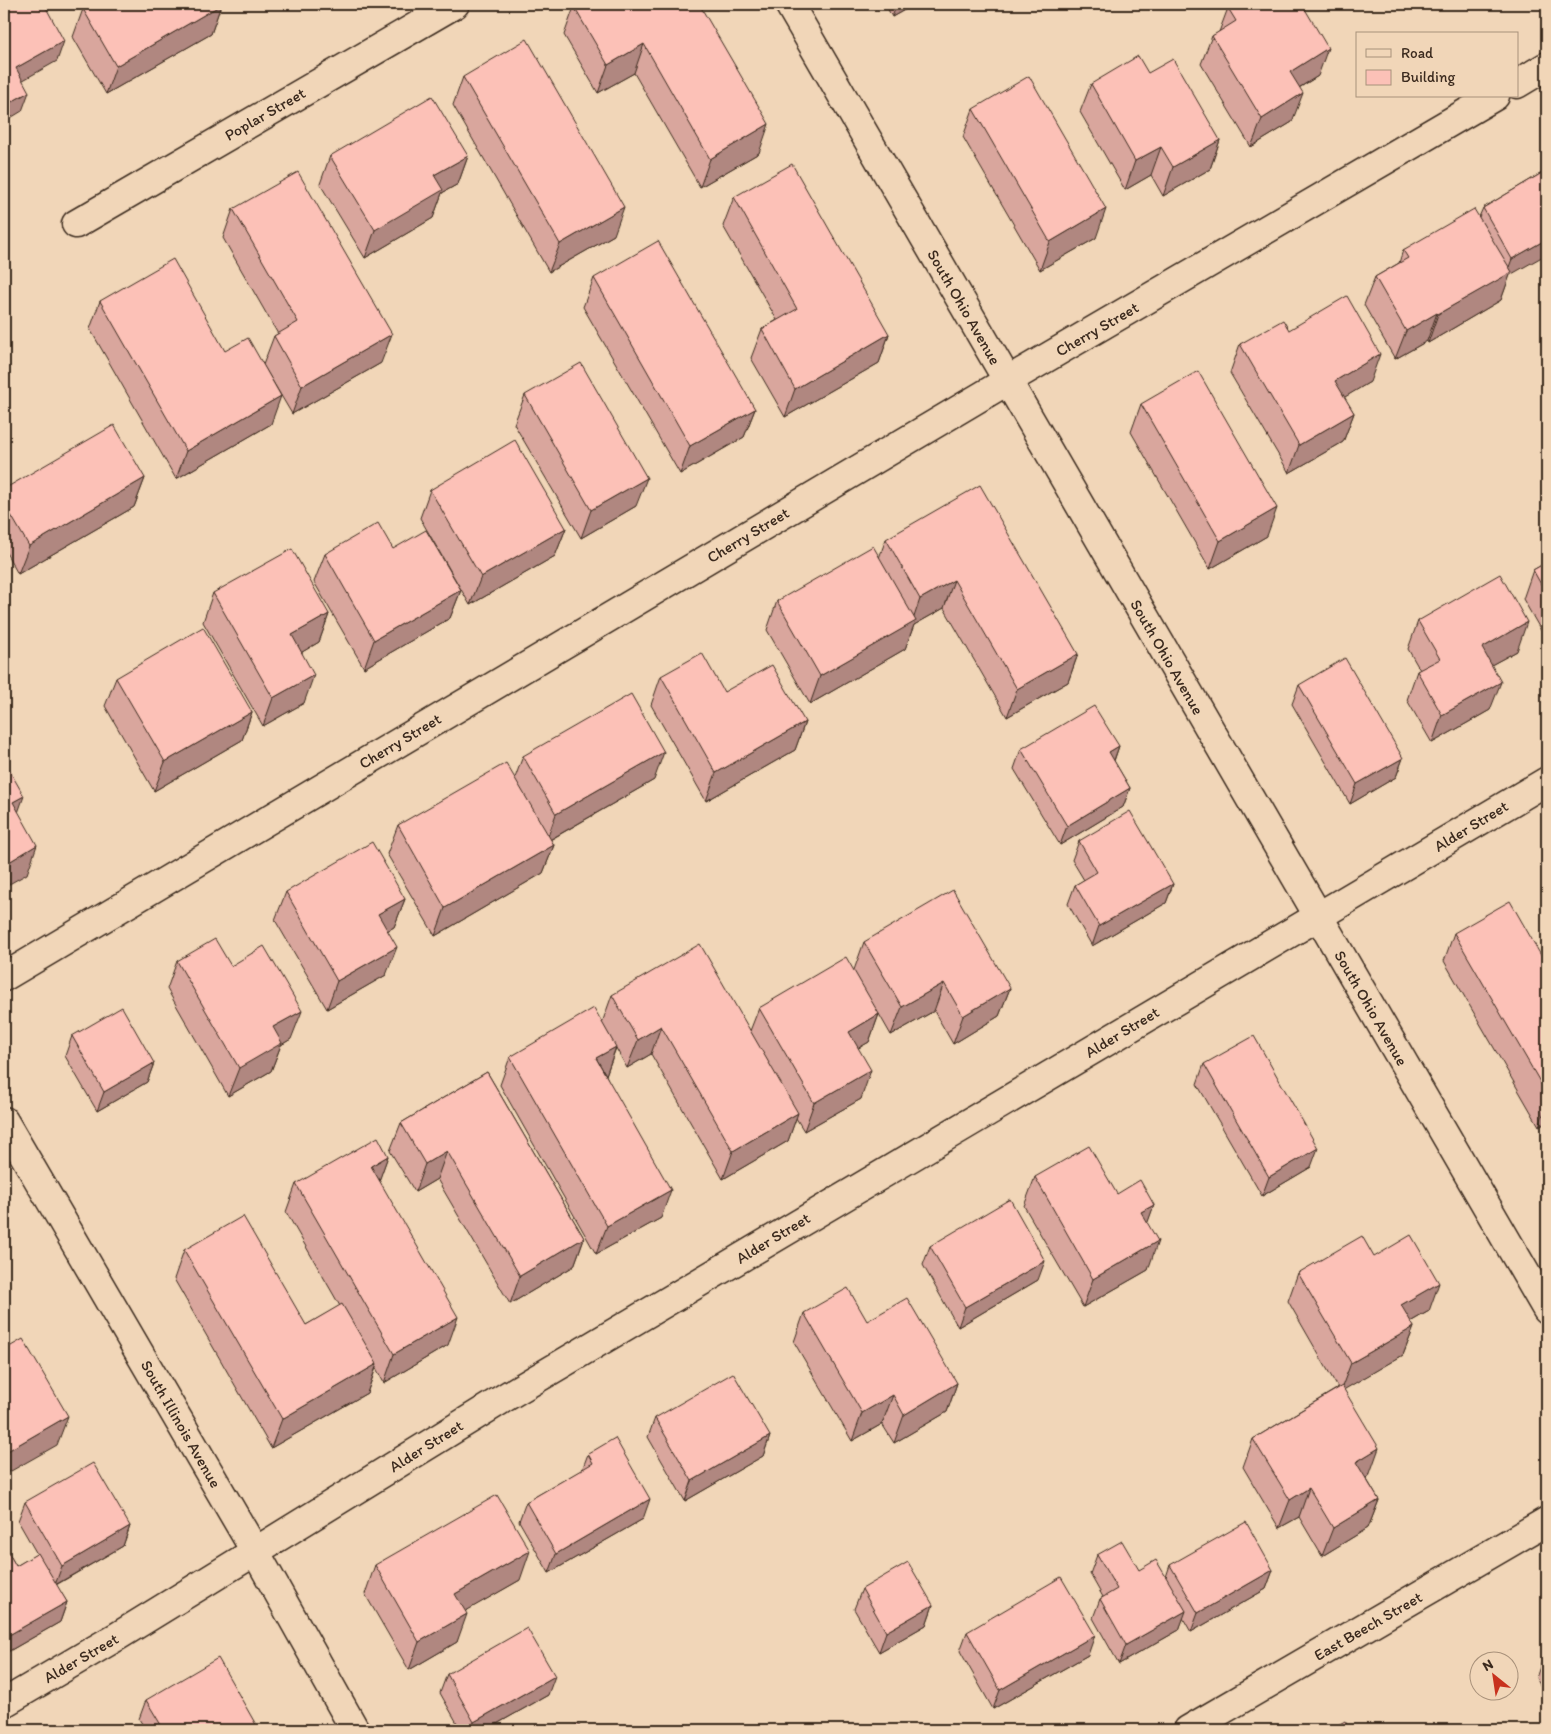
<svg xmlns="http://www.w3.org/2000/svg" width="1551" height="1734" viewBox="0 0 1551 1734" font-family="Itim,sans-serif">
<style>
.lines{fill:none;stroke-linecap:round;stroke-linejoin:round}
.minor-casing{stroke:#3b2a1e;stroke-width:31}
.minor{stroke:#f1d6b8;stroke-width:28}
.wall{fill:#d9a69d;stroke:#3b2a1e}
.shaded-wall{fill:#b08780;stroke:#3b2a1e}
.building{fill:#fcc1b7;stroke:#3b2a1e}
.labels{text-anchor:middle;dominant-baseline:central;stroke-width:4;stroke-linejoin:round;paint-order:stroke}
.street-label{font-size:16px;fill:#3b2a1e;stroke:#f1d6b8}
</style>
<rect width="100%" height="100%" fill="#f1d6b8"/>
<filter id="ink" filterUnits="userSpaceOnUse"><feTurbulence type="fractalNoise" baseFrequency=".02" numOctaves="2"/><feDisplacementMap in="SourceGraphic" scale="10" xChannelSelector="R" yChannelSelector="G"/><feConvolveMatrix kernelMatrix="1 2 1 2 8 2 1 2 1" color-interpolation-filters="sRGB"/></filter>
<g filter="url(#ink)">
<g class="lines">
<defs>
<g id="minor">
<polyline points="789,4 1547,1310"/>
<polyline points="1517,84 1547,66"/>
<polyline points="76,224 455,4"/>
<polyline points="4,977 1007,381 1495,96"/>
<polyline points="4,1121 255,1551 355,1730"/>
<polyline points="4,1703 118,1636 509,1395 1547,781"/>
<polyline points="1188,1730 1547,1521"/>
</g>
</defs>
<use href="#minor" class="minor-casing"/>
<use href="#minor" class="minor"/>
</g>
<g class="wall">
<polygon points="699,4 759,153 700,187 634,73 598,93 564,35 574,7"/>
<polygon points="885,4 915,4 892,17"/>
<polygon points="221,5 211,34 106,94 73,37 83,9"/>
<polygon points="1228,8 1318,76 1299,88 1292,122 1251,147 1201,64 1212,36 1219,32"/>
<polygon points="1148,73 1220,140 1210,169 1163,196 1151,175 1125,190 1080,112 1091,84"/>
<polygon points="463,77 614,235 549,272 453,105"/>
<polygon points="973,109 1096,238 1040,270 963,137"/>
<polygon points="330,156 468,156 458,184 442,193 433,218 365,258 320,184"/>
<polygon points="1547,170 1501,300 1428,343 1427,341 1395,359 1364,305 1375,277 1399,263 1403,250 1479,217 1483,208"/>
<polygon points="734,197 889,334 879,363 785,417 751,358 762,329 777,320 723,226"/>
<polygon points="233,209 381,363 292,414 263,365 274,336 278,334 223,238"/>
<polygon points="594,278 755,409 744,437 680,474 583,307"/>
<polygon points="100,301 225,351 271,424 176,479 90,329"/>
<polygon points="1289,330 1370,382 1344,397 1354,413 1343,442 1289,473 1230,373 1240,344"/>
<polygon points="525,395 636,506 581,538 514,424"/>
<polygon points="1141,404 1267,536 1210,569 1131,432"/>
<polygon points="145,478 134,507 18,574 4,549 4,489"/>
<polygon points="430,490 566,528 555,556 470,605 420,518"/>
<polygon points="886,539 1078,654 1068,682 1007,717 944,608 914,625 905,649 810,704 767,630 777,601 879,558"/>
<polygon points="393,549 461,590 450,618 364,668 314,582 325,554"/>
<polygon points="1547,562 1547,641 1523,599 1533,570"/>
<polygon points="213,593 329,614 319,642 302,652 304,703 263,726 203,622"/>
<polygon points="1418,621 1517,651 1491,665 1490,710 1432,743 1407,700 1417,671 1420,670 1408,649"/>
<polygon points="661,676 724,692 805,722 795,750 706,801 651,705"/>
<polygon points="116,678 252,712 242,740 154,791 105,706"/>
<polygon points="1299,685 1403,758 1396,777 1350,804 1292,704"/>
<polygon points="1119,746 1114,761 1130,788 1123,807 1060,845 1014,769 1021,749"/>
<polygon points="523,756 654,780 550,840 554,845 543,873 435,936 387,854 398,825 515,778"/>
<polygon points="1079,841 1173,884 1166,903 1092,946 1068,904 1075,885 1084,880 1072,860"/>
<polygon points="286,892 405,899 394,927 387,931 386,975 327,1009 275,920"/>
<polygon points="1454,933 1547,966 1547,1121 1539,1126 1444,961"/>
<polygon points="864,942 1010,988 999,1016 953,1044 934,1011 891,1035 879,1014 869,1042 858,1048 861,1099 804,1131 796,1118 788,1141 723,1179 651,1054 627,1068 616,1048 606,1075 661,1218 596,1254 500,1085 510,1057 602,1023 612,995 750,1031 759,1008 854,970"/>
<polygon points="177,961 231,966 291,1039 281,1045 271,1071 228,1096 167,989"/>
<polygon points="72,1036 154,1063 147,1082 97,1111 65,1056"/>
<polygon points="1204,1064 1311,1167 1262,1196 1197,1084"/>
<polygon points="487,1072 584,1238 574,1266 510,1304 437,1179 415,1192 390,1151 401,1123"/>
<polygon points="388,1156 379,1180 448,1345 384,1383 376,1368 367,1393 271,1448 174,1279 184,1250 306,1325 340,1306 286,1212 296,1184"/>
<polygon points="1035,1177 1117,1194 1154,1205 1147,1223 1148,1270 1083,1307 1024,1206"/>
<polygon points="930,1246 1038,1280 958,1327 923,1265"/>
<polygon points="1374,1257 1429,1311 1410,1322 1414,1327 1403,1355 1344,1389 1369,1476 1366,1478 1379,1500 1368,1528 1322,1556 1299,1517 1279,1528 1243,1467 1253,1439 1338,1388 1288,1301 1298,1273"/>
<polygon points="804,1313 867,1321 957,1383 947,1412 894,1443 882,1424 852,1441 794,1342"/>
<polygon points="655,1418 770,1436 763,1456 685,1501 648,1437"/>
<polygon points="588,1454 643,1519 549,1573 519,1521 526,1502 582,1470"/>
<polygon points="25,1502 130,1526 123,1546 56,1585 67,1602 60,1622 4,1654 4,1545 16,1566 37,1554 18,1521"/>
<polygon points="1097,1555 1139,1570 1166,1577 1170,1565 1273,1570 1266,1589 1191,1632 1183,1618 1179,1630 1119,1664 1093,1618 1100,1599 1103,1597 1090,1574"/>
<polygon points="375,1565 520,1580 465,1611 457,1642 409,1670 365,1594"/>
<polygon points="862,1589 933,1605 926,1625 879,1652 854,1609"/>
<polygon points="967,1632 1088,1655 993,1709 960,1651"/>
<polygon points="1543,1658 1547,1665 1547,1697 1536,1678"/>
<polygon points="447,1674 548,1695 486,1730 461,1730 440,1693"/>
<polygon points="146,1700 259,1730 146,1730 139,1719"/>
</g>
<g class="shaded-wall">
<polygon points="897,4 915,4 892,17"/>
<polygon points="221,5 211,34 106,94 116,66"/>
<polygon points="64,41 57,61 9,88 16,68"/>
<polygon points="644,44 634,73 598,93 608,65"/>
<polygon points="1328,48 1318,76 1279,100 1290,72"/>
<polygon points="29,92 22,111 4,122 4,106"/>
<polygon points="1303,93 1292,122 1251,147 1262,119"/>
<polygon points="769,124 759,153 700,187 710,159"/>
<polygon points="1220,140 1210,169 1163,196 1173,167"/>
<polygon points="1161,147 1151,175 1125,190 1135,161"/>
<polygon points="468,156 458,184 442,193 433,218 365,258 375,230 434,175"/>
<polygon points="624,207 614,235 549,272 560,244"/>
<polygon points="1106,209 1096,238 1040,270 1050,242"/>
<polygon points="1547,239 1547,254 1510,275 1501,300 1428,343 1438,314 1506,275 1512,259"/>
<polygon points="1437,313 1427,341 1395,359 1406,331"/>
<polygon points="392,334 381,363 292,414 302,386"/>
<polygon points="889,334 879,363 785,417 795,389"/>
<polygon points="1380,354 1370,382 1325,409 1335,381"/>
<polygon points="281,396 271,424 176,479 186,451"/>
<polygon points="755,409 744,437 680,474 690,446"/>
<polygon points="1354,413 1343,442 1289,473 1299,445"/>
<polygon points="145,478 134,507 18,574 29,546"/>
<polygon points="647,478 636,506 581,538 591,510"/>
<polygon points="1277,508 1267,536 1210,569 1220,541"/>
<polygon points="566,528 555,556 470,605 481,577"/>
<polygon points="954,580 944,608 914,625 905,649 810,704 820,676 912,623 920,599"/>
<polygon points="461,590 450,618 364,668 374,640"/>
<polygon points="329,614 319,642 282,664 292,635"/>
<polygon points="1527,622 1517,651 1471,676 1482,648"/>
<polygon points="1078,654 1068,682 1007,717 1017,689"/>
<polygon points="314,675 304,703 263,726 273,698"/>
<polygon points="1501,682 1490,710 1432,743 1442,715"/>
<polygon points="252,712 242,740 154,791 165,762"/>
<polygon points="805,722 795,750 706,801 716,773"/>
<polygon points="1119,746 1112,766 1109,752"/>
<polygon points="664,752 654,780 546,842 556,814"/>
<polygon points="1403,758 1396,777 1350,804 1357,784"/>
<polygon points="1130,788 1123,807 1060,845 1067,826"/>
<polygon points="24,796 14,824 13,802"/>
<polygon points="37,845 27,874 4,887 4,865"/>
<polygon points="554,845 543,873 435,936 445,908"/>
<polygon points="1173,884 1166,903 1092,946 1099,926"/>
<polygon points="405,899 394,927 367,942 378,914"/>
<polygon points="397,947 386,975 327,1009 337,981"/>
<polygon points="944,983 934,1011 891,1035 902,1007"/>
<polygon points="1010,988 999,1016 953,1044 963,1016"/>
<polygon points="302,1011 291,1039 281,1045 271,1071 228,1096 239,1068 273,1027"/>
<polygon points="879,1014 869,1042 838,1060 849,1032"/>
<polygon points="661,1026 651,1054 627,1068 638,1040"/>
<polygon points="616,1047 606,1075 596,1058"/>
<polygon points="154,1063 147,1082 97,1111 104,1092"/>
<polygon points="871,1070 861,1099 804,1131 814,1103"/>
<polygon points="1547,1103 1547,1121 1539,1126"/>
<polygon points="798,1113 788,1141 723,1179 733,1151"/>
<polygon points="1318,1148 1311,1167 1262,1196 1269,1177"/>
<polygon points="447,1151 437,1179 415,1192 425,1164"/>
<polygon points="388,1156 378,1184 371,1166"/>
<polygon points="671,1190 661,1218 596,1254 607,1226"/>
<polygon points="1154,1205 1144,1233 1141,1212"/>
<polygon points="584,1238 574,1266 510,1304 520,1276"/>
<polygon points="1158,1241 1148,1270 1083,1307 1093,1279"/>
<polygon points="1045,1261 1038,1280 958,1327 965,1307"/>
<polygon points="1439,1283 1429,1311 1391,1333 1401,1305"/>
<polygon points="458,1317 448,1345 384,1383 394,1354"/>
<polygon points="1414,1327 1403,1355 1340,1392 1351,1363"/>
<polygon points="377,1364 367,1393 271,1448 282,1419"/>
<polygon points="957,1383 947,1412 894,1443 904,1415"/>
<polygon points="893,1395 882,1424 852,1441 862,1413"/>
<polygon points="68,1416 57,1445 4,1475 4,1453"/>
<polygon points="770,1436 763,1456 685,1501 692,1481"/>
<polygon points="1379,1448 1369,1476 1346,1490 1356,1462"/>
<polygon points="1309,1488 1299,1517 1279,1528 1290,1500"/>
<polygon points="650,1499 643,1519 549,1573 556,1554"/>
<polygon points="1379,1500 1368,1528 1322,1556 1333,1528"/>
<polygon points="130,1526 123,1546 55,1585 62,1566"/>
<polygon points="530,1551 520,1580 445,1623 455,1594"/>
<polygon points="1273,1570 1266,1589 1191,1632 1198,1613"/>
<polygon points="67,1602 60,1622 4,1654 4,1651 9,1635"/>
<polygon points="933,1605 926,1625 879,1652 886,1632"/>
<polygon points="1186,1611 1179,1630 1119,1664 1126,1645"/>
<polygon points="467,1614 457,1642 409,1670 419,1642"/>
<polygon points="1095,1635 1088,1655 993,1709 1000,1690"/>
<polygon points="555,1676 548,1695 486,1730 471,1730 474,1722"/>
</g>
<g class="building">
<polygon points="9,4 44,4 64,41 16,68 29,92 4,106 4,7"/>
<polygon points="91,4 220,4 221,5 116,66 83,9"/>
<polygon points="580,4 699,4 769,124 710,159 644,44 608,65 574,7"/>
<polygon points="1234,4 1302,4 1328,48 1290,72 1303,93 1262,119 1212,36 1236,21 1228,8"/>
<polygon points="527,39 624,207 560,244 463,77"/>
<polygon points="1138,56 1148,73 1173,59 1220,140 1173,167 1161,147 1135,161 1091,84"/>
<polygon points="1029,76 1106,209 1050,242 973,109"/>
<polygon points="432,96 468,156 434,175 443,190 375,230 330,156"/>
<polygon points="792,164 889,334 795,389 762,329 797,309 734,197"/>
<polygon points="1547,170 1547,239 1512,259 1483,208"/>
<polygon points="298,172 392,334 302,386 274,336 298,322 233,209"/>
<polygon points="1474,209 1512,272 1438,314 1437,313 1406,331 1375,277 1408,258 1403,250"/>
<polygon points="658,241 755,409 690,446 594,278"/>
<polygon points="173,259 225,351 248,338 281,396 186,451 100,301"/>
<polygon points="1347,296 1380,354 1335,381 1354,413 1299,445 1240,344 1283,320 1289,330"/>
<polygon points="581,363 647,478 591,510 525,395"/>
<polygon points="1198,371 1277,508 1220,541 1141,404"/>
<polygon points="114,425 145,478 29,546 4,503 4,489"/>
<polygon points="515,440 566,528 481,577 430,490"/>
<polygon points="980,485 1078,654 1017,689 954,580 920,599 886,539"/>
<polygon points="378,523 393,549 426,530 461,590 374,640 325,554"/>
<polygon points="873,546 916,621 820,676 777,601"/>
<polygon points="292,549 329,614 292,635 314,675 273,698 213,593"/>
<polygon points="1547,562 1547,595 1533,570"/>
<polygon points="1500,574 1527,622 1482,648 1501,682 1442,715 1417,671 1440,659 1418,621"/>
<polygon points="203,627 252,712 165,762 116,678"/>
<polygon points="702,653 724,692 772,665 805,722 716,773 661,676"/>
<polygon points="1345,658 1403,758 1357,784 1299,685"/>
<polygon points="631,694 664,752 556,814 523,756"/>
<polygon points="1094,706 1119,746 1109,752 1130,788 1067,826 1021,749"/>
<polygon points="4,761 24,796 13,802 37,845 4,865"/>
<polygon points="506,763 554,845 445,908 398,825"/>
<polygon points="1130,811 1173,884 1099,926 1075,885 1097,872 1079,841"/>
<polygon points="372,842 405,899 378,914 397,947 337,981 286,892"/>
<polygon points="953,890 1010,988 963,1016 944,983 902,1007 864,942"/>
<polygon points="1510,901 1547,966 1547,1094 1454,933"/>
<polygon points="215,939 231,966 264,946 302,1011 273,1027 282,1043 239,1068 177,961"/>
<polygon points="700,944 798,1113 733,1151 661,1026 638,1040 612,995"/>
<polygon points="846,957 879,1014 849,1032 871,1070 814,1103 759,1008"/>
<polygon points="122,1007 154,1063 104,1092 72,1036"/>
<polygon points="594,1008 616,1047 596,1058 671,1190 607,1226 510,1057"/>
<polygon points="1254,1036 1318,1148 1269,1177 1204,1064"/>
<polygon points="487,1072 584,1238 520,1276 447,1151 425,1164 401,1123"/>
<polygon points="378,1137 388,1156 371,1166 458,1317 394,1354 296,1184"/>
<polygon points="1089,1146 1117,1194 1140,1180 1154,1205 1141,1212 1158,1241 1093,1279 1035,1177"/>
<polygon points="1010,1199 1045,1261 965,1307 930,1246"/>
<polygon points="243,1216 306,1325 342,1304 377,1364 282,1419 184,1250"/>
<polygon points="1411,1235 1439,1283 1401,1305 1414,1327 1351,1363 1298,1273 1362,1236 1374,1257"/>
<polygon points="848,1288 867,1321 907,1298 957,1383 904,1415 893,1395 862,1413 804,1313"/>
<polygon points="23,1339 68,1416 4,1453 4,1350"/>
<polygon points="733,1373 770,1436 692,1481 655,1418"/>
<polygon points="1342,1386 1379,1448 1356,1462 1379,1500 1333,1528 1309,1488 1290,1500 1253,1439"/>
<polygon points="615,1438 650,1499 556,1554 526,1502 593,1463 588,1454"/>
<polygon points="93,1463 130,1526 62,1566 25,1502"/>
<polygon points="497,1495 530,1551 455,1594 467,1614 419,1642 375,1565"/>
<polygon points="1246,1522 1273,1570 1198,1613 1170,1565"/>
<polygon points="1122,1541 1139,1570 1156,1560 1186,1611 1126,1645 1100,1599 1117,1589 1097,1555"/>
<polygon points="4,1545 16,1566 38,1553 67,1602 9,1635 4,1626"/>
<polygon points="908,1562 933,1605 886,1632 862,1589"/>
<polygon points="1061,1577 1095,1635 1000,1690 967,1632"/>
<polygon points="527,1628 555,1676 474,1722 447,1674"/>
<polygon points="1547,1656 1547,1665 1543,1658"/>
<polygon points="218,1658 259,1730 164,1730 146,1700"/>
<polygon points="1345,1721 1350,1730 1329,1730"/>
<polygon points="578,1724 582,1730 566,1730"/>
</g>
</g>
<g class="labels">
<g class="street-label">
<text transform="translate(265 114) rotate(-30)">Poplar Street</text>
<text transform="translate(964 307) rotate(60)">South Ohio Avenue</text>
<text transform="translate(1097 329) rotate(-30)">Cherry Street</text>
<text transform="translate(748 535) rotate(-31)">Cherry Street</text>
<text transform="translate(1167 657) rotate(60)">South Ohio Avenue</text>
<text transform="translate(400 741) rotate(-31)">Cherry Street</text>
<text transform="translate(1471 826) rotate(-31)">Alder Street</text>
<text transform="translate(1371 1008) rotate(60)">South Ohio Avenue</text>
<text transform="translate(1122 1032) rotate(-31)">Alder Street</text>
<text transform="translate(773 1238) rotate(-31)">Alder Street</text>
<text transform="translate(181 1424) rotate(60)">South Illinois Avenue</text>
<text transform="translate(426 1446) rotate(-32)">Alder Street</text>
<text transform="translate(1368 1626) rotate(-30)">East Beech Street</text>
<text transform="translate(81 1658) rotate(-30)">Alder Street</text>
</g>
</g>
<rect width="1551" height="1734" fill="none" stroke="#f1d6b8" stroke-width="20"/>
<rect x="10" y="10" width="1531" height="1714" fill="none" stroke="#3b2a1e" stroke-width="2" filter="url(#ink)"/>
<rect x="1356" y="32" width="162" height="65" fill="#f1d6b8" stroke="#a8917a"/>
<rect x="1366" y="49" width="25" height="8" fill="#f1d6b8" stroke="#a8917a"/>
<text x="1401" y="58" font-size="15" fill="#3b2a1e">Road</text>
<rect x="1366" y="70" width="25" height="15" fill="#fcc1b7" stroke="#a8917a"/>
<text x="1401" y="82" font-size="15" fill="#3b2a1e">Building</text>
<g transform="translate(1494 1676) rotate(330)"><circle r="24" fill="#f1d6b8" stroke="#a8917a"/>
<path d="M0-4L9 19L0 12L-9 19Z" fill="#c8321e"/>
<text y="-8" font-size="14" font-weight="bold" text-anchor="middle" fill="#3b2a1e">N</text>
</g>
</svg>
